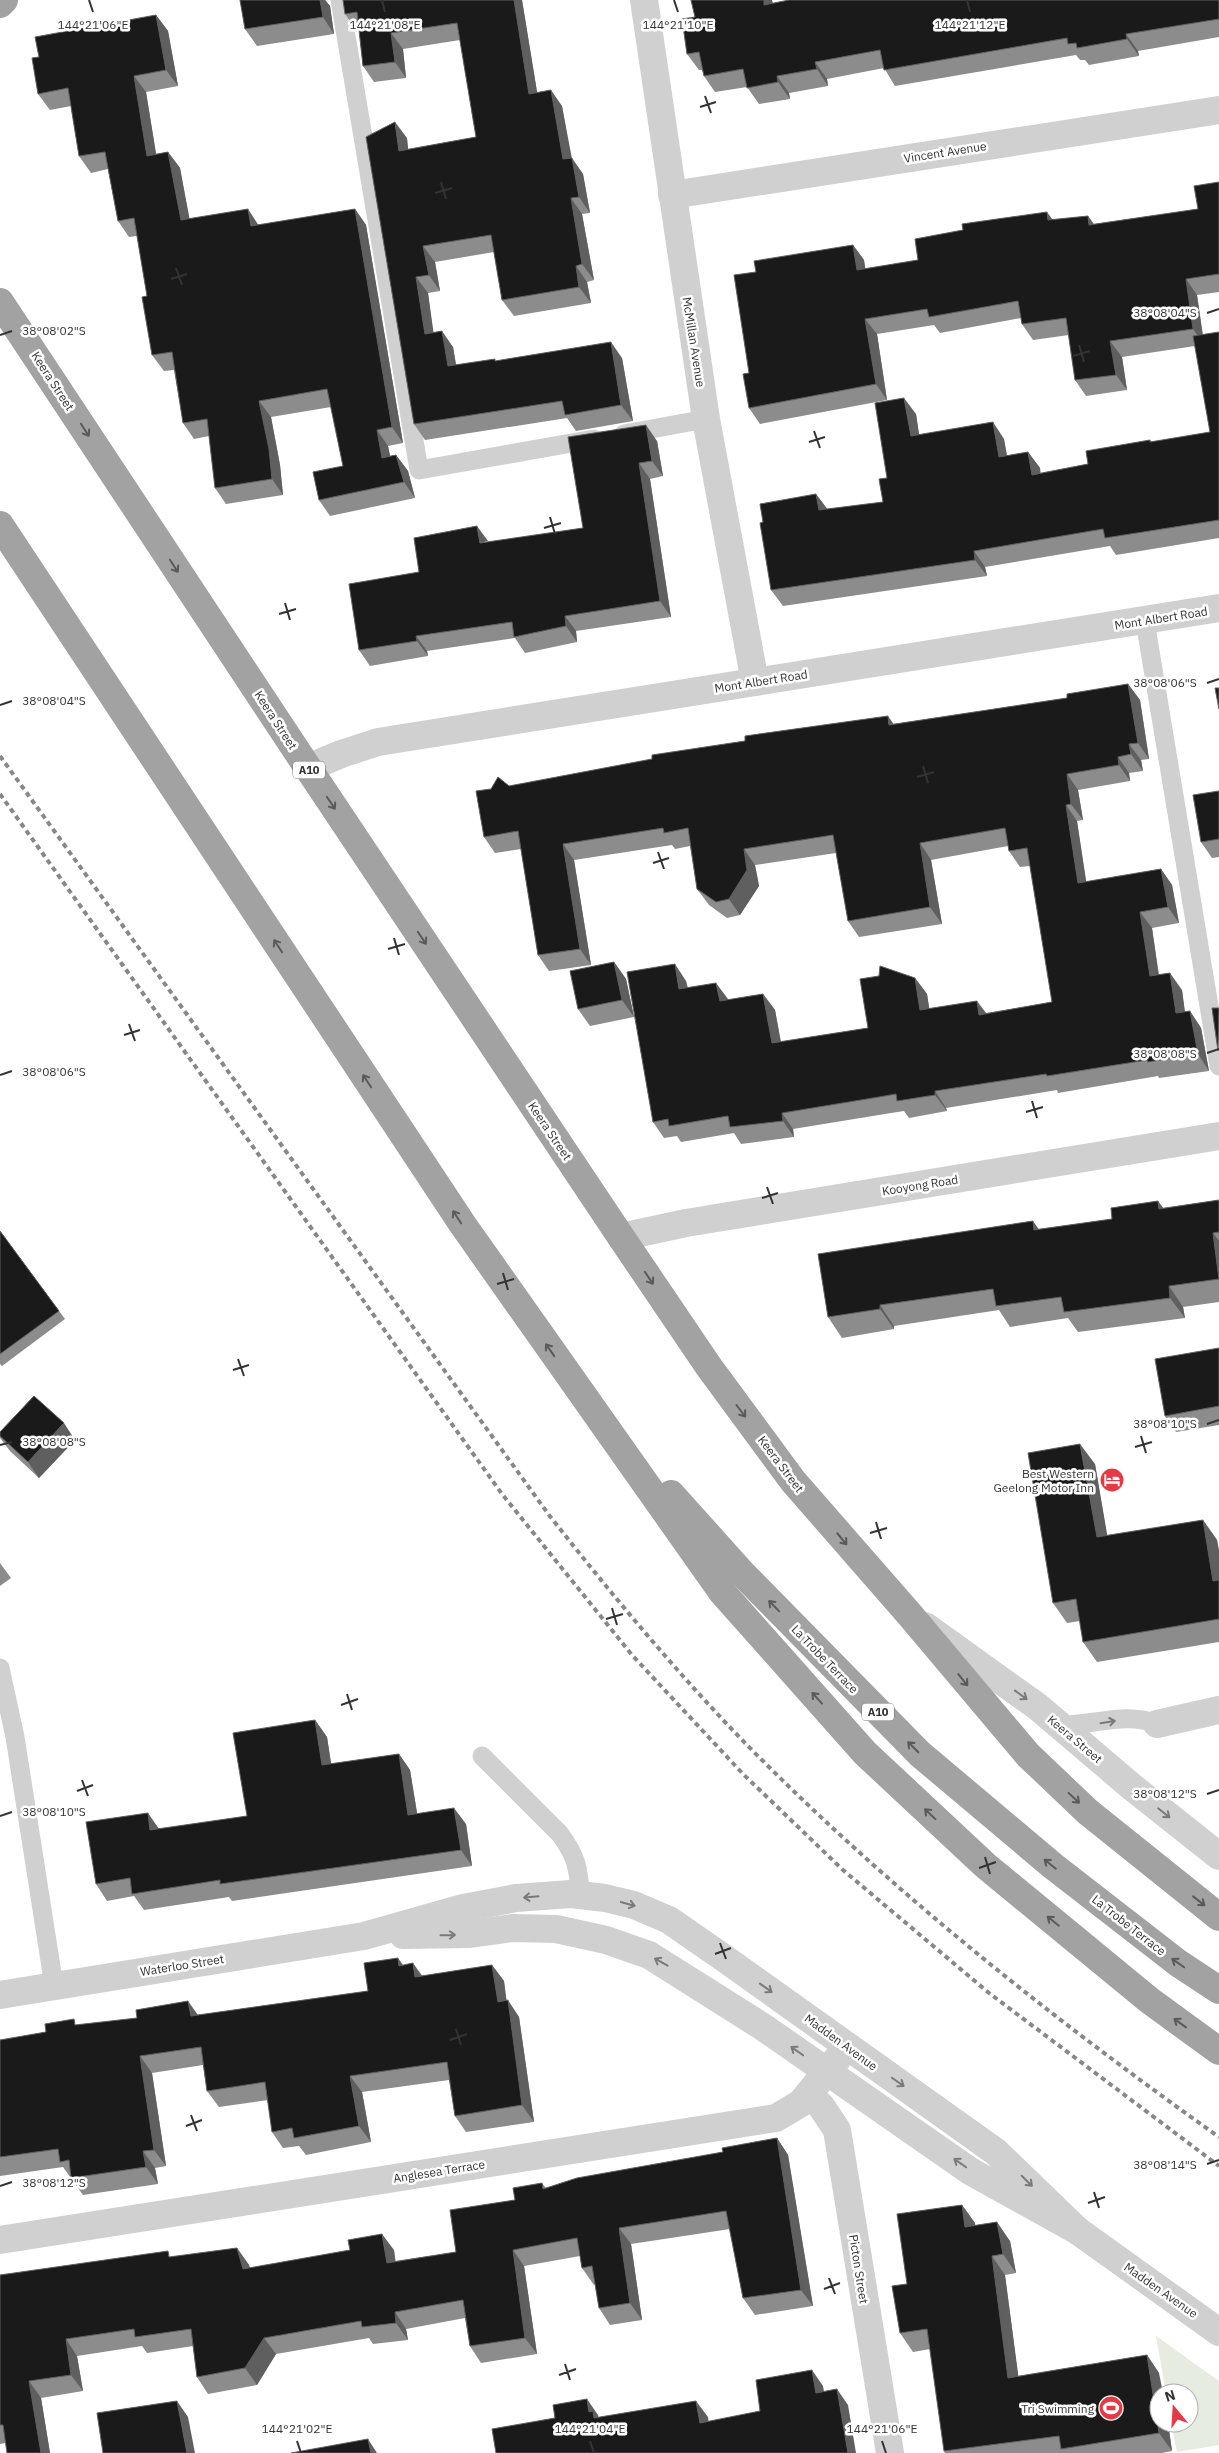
<svg xmlns="http://www.w3.org/2000/svg" width="1219" height="2453" viewBox="0 0 1219 2453" font-family="'IBM Plex Sans',sans-serif">
<style>
.green{fill:#e6ecdf}
.lines{fill:none;stroke-linecap:round;stroke-linejoin:round}
.service{stroke:#d0d0d0;stroke-width:19}
.minor{stroke:#d0d0d0;stroke-width:28}
.tertiary{stroke:#d0d0d0;stroke-width:28}
.trunk{stroke:#a2a2a2;stroke-width:28}
.rail{stroke:#888;stroke-width:4;stroke-dasharray:5 4;stroke-linecap:butt}
.wall{fill:#8c8c8c}
.shaded-wall{fill:#5f5f5f}
.building{fill:#1a1a1a;stroke:#5f5f5f}
.oneway{stroke:#5a5a5a}
.oneway2{stroke:#7a7a7a}
.ticks{fill:none;stroke:#333;stroke-width:2}
.labels{text-anchor:middle;dominant-baseline:central;stroke-width:5;stroke-linejoin:round;paint-order:stroke}
.shield{fill:#fff;stroke:#707070;stroke-width:1}
.shield-label{font-size:11px;font-weight:bold;fill:#333}
.street-label{font-size:12px;fill:#333;stroke:#fff}
.poi-label{font-size:12px;fill:#333;stroke:#fff;text-anchor:end}
.ticks-label{font-size:12px;text-anchor:middle;fill:#333;stroke:#fff;stroke-width:5;stroke-linejoin:round;paint-order:stroke}
</style>
<rect width="100%" height="100%" fill="#fff"/>
<polygon class="green" points="1156,2336 1219,2381 1219,2445 1177,2452 1171,2423 1189,2423 1189,2393 1166,2393"/>
<g class="lines">
<g class="service">
<polyline points="340,0 419,470 594,439"/>
<polyline points="624,434 706,419"/>
<polyline points="1145,621 1219,1066"/>
<polyline points="0,1668 15,1737 54,1986"/>
<path d="M 1059,1725 C 1092,1726 1126,1711 1157,1724"/>
<path d="M 482,1756 L 560,1834 C 576,1856 579,1868 580,1895"/>
</g>
<g class="minor">
<polyline points="644,0 706,419 755,682"/>
<polyline points="672,195 1219,110"/>
<polyline points="308,768 341,754 378,742 1219,608"/>
<polyline points="621,1237 686,1223 1219,1136"/>
<polyline points="1157,1724 1219,1710"/>
<polyline points="403,1935 470,1934 512,1928 556,1929 606,1940 649,1955 763,2027 970,2171 1078,2231 1219,2332"/>
<polyline points="0,1995 364,1936 463,1908 516,1898 571,1894 605,1898 634,1905 669,1920 721,1956 996,2152 1078,2231"/>
<polyline points="809,2095 821,2106 837,2130 890,2453"/>
<polyline points="0,2240 776,2118 801,2103 838,2058"/>
</g>
<polyline class="tertiary" points="925,1626 1038,1707 1132,1787 1219,1856"/>
<g class="trunk">
<polyline points="0,4 4,0"/>
<polyline points="0,302 308,768 621,1237 709,1367 793,1481 910,1615 1028,1755 1088,1812 1219,1917"/>
<polyline points="0,525 463,1225 722,1592 865,1753 986,1866 1149,2000 1219,2051"/>
<polyline points="671,1494 741,1572 920,1754 1053,1866 1178,1963 1219,1990"/>
</g>
<g class="rail">
<path d="M 0,756 L 549,1515 C 612,1595 677,1673 748,1746 C 891,1891 1053,2019 1219,2137"/>
<polyline points="0,794 502,1494 632,1655 743,1774 843,1870 989,1993 1219,2166"/>
</g>
</g>
<g class="wall">
<polygon points="240,0 325,0 330,6 334,34 257,46 245,29"/>
<polygon points="343,0 522,0 537,92 562,106 571,158 583,174 590,213 582,214 594,280 587,282 591,303 514,316 502,300 494,252 435,262 440,291 428,293 433,333 453,347 456,365 497,361 622,358 633,421 576,431 567,418 425,440 414,424 407,138 408,149 476,137 460,40 403,49 406,78 374,82 363,66 359,30 357,30 345,14"/>
<polygon points="691,0 772,0 773,3 1219,0 1219,37 1138,51 1139,56 1089,65 1085,60 1080,60 1076,55 895,86 884,68 827,79 828,86 789,93 790,99 759,104 747,87 715,92 704,76 702,70 699,70 687,54 695,17"/>
<polygon points="156,15 168,31 178,86 146,92 156,154 168,152 180,168 189,219 259,225 355,209 366,225 403,443 388,446 390,456 396,455 408,471 415,498 330,516 319,500 343,466 331,407 271,417 280,465 283,495 226,504 215,488 209,436 194,439 183,423 174,370 164,371 152,355 147,296 137,236 129,237 118,221 108,169 91,173 79,156 71,106 50,110 38,94 39,57"/>
<polygon points="1219,182 1219,292 1197,295 1203,335 1219,332 1219,538 1116,555 1110,546 985,567 987,576 783,606 771,590 763,522 816,494 827,509 883,502 887,478 916,414 919,435 1004,439 1007,456 1028,452 1040,468 1040,473 1088,464 1150,440 1152,442 1210,432 1195,346 1122,357 1127,390 1086,396 1075,380 1069,335 1033,340 1022,324 1021,318 940,333 934,325 877,334 887,400 760,424 749,408 749,373 756,272 853,245 864,260 865,269 918,260 1053,220 1088,216 1094,224 1198,209"/>
<polygon points="657,441 663,476 650,479 671,617 576,631 577,642 525,653 515,638 427,651 428,656 370,666 359,650 419,572 488,542 583,528"/>
<polygon points="1128,684 1140,700 1149,759 1141,760 1143,771 1129,773 1130,781 1078,790 1083,820 1077,821 1086,882 1161,869 1172,885 1179,923 1152,928 1159,975 1182,990 1185,1012 1190,1011 1201,1028 1209,1071 1159,1078 1158,1076 1058,1093 1057,1090 946,1108 947,1111 909,1118 904,1111 891,1113 793,1129 794,1137 741,1144 734,1133 681,1142 677,1136 664,1138 653,1122 686,981 688,988 728,1000 763,994 775,1010 781,1042 868,1028 915,978 927,994 929,1008 986,1013 1052,1002 1030,866 1020,867 1009,851 1008,846 931,860 942,924 859,937 848,921 836,853 755,865 759,886 740,915 727,918 709,905 697,889 690,846 675,849 672,845 574,860 591,965 549,971 538,955 521,849 495,853 484,837 509,786 893,724 1067,698"/>
<polygon points="1219,791 1219,857 1212,858 1201,842"/>
<polygon points="614,962 626,979 634,1017 590,1026 578,1009"/>
<polygon points="1219,1200 1219,1302 1183,1307 1185,1318 1078,1332 1068,1318 1010,1327 999,1310 894,1326 894,1329 842,1338 828,1317 1039,1229 1112,1219 1163,1208"/>
<polygon points="0,1231 65,1319 2,1366 0,1364"/>
<polygon points="1219,1348 1219,1425 1176,1432 1165,1416"/>
<polygon points="0,1432 75,1440 39,1478 10,1451 0,1438"/>
<polygon points="1095,1464 1107,1536 1203,1520 1217,1540 1219,1551 1219,1642 1097,1662 1083,1642 1080,1621 1067,1623 1053,1603"/>
<polygon points="0,1563 11,1578 0,1586"/>
<polygon points="315,1720 327,1737 331,1764 399,1754 410,1770 417,1813 466,1824 472,1866 232,1901 229,1897 144,1910 134,1896 107,1901 96,1884 159,1829 247,1816"/>
<polygon points="403,1965 422,1976 492,1965 504,1981 506,2000 519,2017 534,2122 466,2132 455,2116 449,2080 362,2092 371,2142 306,2155 299,2146 283,2148 272,2132 268,2100 219,2107 207,2091 203,2065 152,2073 166,2166 155,2168 158,2184 83,2195 63,2167 0,2176 0,2040 46,2032 78,2025 198,2015 368,1991"/>
<polygon points="777,2138 788,2155 813,2306 755,2315 743,2298 730,2229 631,2244 642,2320 610,2325 599,2308 595,2284 594,2285 582,2268 580,2256 524,2266 537,2354 481,2363 470,2346 465,2318 406,2329 408,2340 373,2344 369,2338 276,2354 257,2385 208,2394 197,2377 193,2346 147,2353 142,2346 77,2356 83,2391 41,2398 50,2453 7,2453 6,2443 0,2444 0,2275 172,2257 237,2248 249,2265 250,2268 394,2250 395,2261 456,2252 515,2200 542,2183 546,2188 723,2152"/>
<polygon points="962,2205 975,2223 975,2225 1010,2241 1016,2273 1005,2275 1018,2376 1147,2355 1159,2373 1159,2423 1168,2423 1172,2451 1162,2453 945,2453 944,2451 930,2349 913,2352 900,2333 907,2284"/>
</g>
<g class="shaded-wall">
<polygon points="320,0 325,0 330,6 334,34 323,17"/>
<polygon points="514,0 522,0 540,110 529,94"/>
<polygon points="764,0 772,0 772,1 776,21 764,5"/>
<polygon points="156,15 168,31 178,86 166,70"/>
<polygon points="391,33 403,49 406,78 395,62"/>
<polygon points="1126,34 1138,51 1139,56 1127,39"/>
<polygon points="815,62 827,79 828,86 817,69"/>
<polygon points="134,76 146,92 159,172 147,156"/>
<polygon points="777,76 789,93 790,99 778,82"/>
<polygon points="551,90 562,106 575,175 563,159"/>
<polygon points="395,122 407,138 410,167 399,151"/>
<polygon points="168,152 180,168 193,237 181,220"/>
<polygon points="572,158 583,174 590,213 579,197"/>
<polygon points="571,198 582,214 594,280 582,264"/>
<polygon points="248,209 259,226 251,226"/>
<polygon points="355,209 366,225 403,443 392,427"/>
<polygon points="1047,212 1058,227 1048,220"/>
<polygon points="1088,216 1099,232 1089,225"/>
<polygon points="853,245 864,260 868,286 857,270"/>
<polygon points="423,246 435,262 440,291 429,275"/>
<polygon points="576,266 587,282 591,303 579,287"/>
<polygon points="416,277 428,293 436,350 425,334"/>
<polygon points="1186,279 1197,295 1204,345 1193,329"/>
<polygon points="865,319 877,334 887,400 876,384"/>
<polygon points="442,331 453,347 459,382 448,366"/>
<polygon points="1110,341 1122,357 1127,390 1116,375"/>
<polygon points="611,342 622,358 633,421 621,405"/>
<polygon points="904,398 916,414 922,453 911,436"/>
<polygon points="259,401 271,417 280,465 283,495 272,479"/>
<polygon points="993,422 1004,439 1010,474 999,457"/>
<polygon points="646,425 657,441 663,476 652,461"/>
<polygon points="377,430 388,446 394,474 382,458"/>
<polygon points="1028,452 1040,468 1043,491 1032,475"/>
<polygon points="396,455 408,471 415,498 404,482"/>
<polygon points="639,463 650,479 671,617 660,601"/>
<polygon points="816,494 828,510 819,510"/>
<polygon points="477,526 488,541 480,543"/>
<polygon points="974,551 985,567 987,576 975,560"/>
<polygon points="565,616 576,631 577,642 566,626"/>
<polygon points="416,636 427,651 428,656 417,641"/>
<polygon points="1128,684 1140,700 1149,759 1138,743"/>
<polygon points="888,716 899,732 889,725"/>
<polygon points="1129,744 1141,760 1143,771 1131,754"/>
<polygon points="1118,757 1129,773 1130,781 1119,765"/>
<polygon points="1067,774 1078,790 1083,820 1071,804"/>
<polygon points="1066,805 1077,821 1089,900 1078,883"/>
<polygon points="920,843 931,860 942,924 930,907"/>
<polygon points="563,844 574,860 591,965 580,949"/>
<polygon points="744,849 755,865 759,886 740,915 729,899"/>
<polygon points="1161,869 1172,885 1179,923 1168,907"/>
<polygon points="1140,912 1152,928 1161,992 1150,976"/>
<polygon points="614,962 626,979 634,1017 622,1000"/>
<polygon points="675,964 686,981 691,1005 679,989"/>
<polygon points="1170,973 1182,990 1187,1029 1176,1013"/>
<polygon points="915,978 927,994 932,1026 920,1010"/>
<polygon points="716,983 728,999 731,1018 720,1001"/>
<polygon points="763,994 775,1010 784,1060 772,1043"/>
<polygon points="977,1001 989,1017 979,1015"/>
<polygon points="1190,1011 1201,1028 1209,1071 1198,1054"/>
<polygon points="935,1091 946,1108 947,1111 935,1095"/>
<polygon points="782,1113 793,1129 794,1137 783,1121"/>
<polygon points="1158,1201 1173,1221 1159,1209"/>
<polygon points="1033,1221 1047,1241 1034,1230"/>
<polygon points="1213,1233 1219,1241 1219,1275"/>
<polygon points="1169,1286 1183,1307 1185,1318 1170,1298"/>
<polygon points="880,1305 894,1326 894,1329 880,1309"/>
<polygon points="64,1423 75,1440 39,1478 28,1462"/>
<polygon points="1080,1444 1095,1464 1111,1557 1097,1537"/>
<polygon points="1203,1520 1217,1540 1219,1551 1219,1589 1213,1581"/>
<polygon points="315,1720 327,1737 334,1782 322,1765"/>
<polygon points="399,1754 410,1770 420,1831 408,1815"/>
<polygon points="454,1808 466,1824 472,1866 461,1850"/>
<polygon points="148,1813 159,1829 150,1830"/>
<polygon points="398,1958 410,1975 399,1966"/>
<polygon points="413,1963 425,1980 415,1977"/>
<polygon points="492,1965 504,1981 509,2019 498,2002"/>
<polygon points="508,2000 519,2017 534,2122 522,2105"/>
<polygon points="188,2001 200,2018 191,2016"/>
<polygon points="140,2056 152,2073 166,2166 154,2150"/>
<polygon points="350,2076 362,2092 371,2142 359,2126"/>
<polygon points="777,2138 788,2155 813,2306 801,2290"/>
<polygon points="143,2151 155,2168 158,2184 146,2167"/>
<polygon points="962,2205 975,2223 978,2245 965,2227"/>
<polygon points="997,2222 1010,2241 1016,2273 1003,2254"/>
<polygon points="619,2228 631,2244 642,2320 630,2303"/>
<polygon points="382,2234 394,2250 398,2279 387,2263"/>
<polygon points="237,2248 249,2265 254,2286 243,2269"/>
<polygon points="513,2250 524,2266 537,2354 525,2338"/>
<polygon points="992,2256 1005,2275 1021,2396 1008,2378"/>
<polygon points="395,2312 406,2329 408,2340 396,2323"/>
<polygon points="264,2338 276,2354 257,2385 245,2368"/>
<polygon points="66,2339 77,2356 83,2391 71,2375"/>
<polygon points="1147,2355 1159,2373 1163,2393 1159,2393 1159,2423 1168,2423 1172,2451 1159,2433"/>
<polygon points="812,2370 823,2386 827,2409 816,2393"/>
<polygon points="29,2381 41,2398 50,2453 41,2453"/>
<polygon points="837,2389 848,2405 856,2453 848,2453"/>
<polygon points="587,2399 598,2415 599,2419 606,2434 589,2412"/>
<polygon points="177,2401 188,2417 195,2453 187,2453"/>
<polygon points="696,2401 708,2417 711,2440 700,2423"/>
<polygon points="368,2439 377,2453 371,2453"/>
</g>
<g class="building">
<polygon points="240,0 320,0 323,17 245,29"/>
<polygon points="343,0 514,0 529,94 551,90 563,159 572,158 579,197 571,198 582,264 576,266 579,287 502,300 491,235 423,246 429,275 416,277 425,334 442,331 448,366 495,359 495,361 611,342 621,405 565,415 562,401 414,424 366,137 395,122 399,151 476,137 457,23 391,33 395,62 363,66 357,12 345,14"/>
<polygon points="691,0 764,0 764,5 789,0 1219,0 1219,19 1126,34 1127,39 1077,48 1076,43 1068,44 1067,38 884,70 880,50 815,62 817,69 777,76 778,82 747,88 743,69 704,76 699,52 687,54 682,19 695,17"/>
<polygon points="156,15 166,70 134,76 147,156 168,152 181,220 248,209 251,226 355,209 392,427 377,430 382,458 396,455 404,482 319,500 313,472 343,466 327,389 259,401 269,449 272,479 215,488 207,419 183,423 172,352 152,355 142,297 147,296 134,218 118,221 105,152 79,156 68,88 38,94 32,58 39,57 35,37"/>
<polygon points="1219,182 1219,274 1186,279 1193,329 1110,341 1116,375 1075,380 1066,318 1022,324 1018,301 929,317 927,309 865,319 876,384 749,408 743,374 749,373 734,275 756,272 754,261 853,245 857,270 918,260 915,239 963,230 962,224 1047,212 1048,220 1088,216 1089,225 1198,209 1194,186"/>
<polygon points="1219,332 1219,520 1105,538 1103,529 974,551 975,560 771,590 760,523 763,522 760,504 816,494 819,510 883,502 879,479 887,478 875,403 904,398 911,436 993,422 999,457 1028,452 1032,475 1088,464 1086,451 1150,440 1150,442 1210,432 1193,336"/>
<polygon points="646,425 652,461 639,463 660,601 565,616 566,626 514,637 512,622 416,636 417,641 359,650 349,584 419,572 414,538 477,526 480,543 583,528 568,437"/>
<polygon points="1128,684 1138,743 1129,744 1131,754 1118,757 1119,765 1067,774 1071,804 1066,805 1078,883 1161,869 1168,907 1140,912 1150,976 1170,973 1176,1013 1190,1011 1198,1054 1148,1062 1147,1060 1047,1076 1046,1074 935,1091 935,1095 897,1101 896,1094 879,1097 782,1113 783,1121 730,1127 728,1116 669,1126 668,1119 653,1122 627,972 675,964 679,989 716,983 720,1001 763,994 772,1043 868,1028 860,979 879,976 880,966 915,978 920,1010 977,1001 979,1015 1052,1002 1027,848 1009,851 1005,828 920,843 930,907 848,921 833,835 744,849 747,870 729,899 716,902 697,889 688,828 664,833 663,828 563,844 580,949 538,955 518,831 484,837 476,791 491,789 498,777 509,786 652,759 652,755 745,741 745,736 888,716 889,725 1067,698 1067,694"/>
<polygon points="1215,688 1219,688 1219,709"/>
<polygon points="1219,791 1219,839 1201,842 1193,795"/>
<polygon points="614,962 622,1000 578,1009 570,971"/>
<polygon points="1212,1008 1219,1008 1218,1051"/>
<polygon points="1219,1200 1219,1232 1213,1233 1219,1279 1169,1286 1170,1298 1064,1312 1061,1297 996,1306 993,1289 880,1305 880,1309 828,1317 818,1254 1033,1221 1034,1230 1112,1219 1111,1208 1158,1201 1159,1209"/>
<polygon points="0,1231 59,1311 0,1354"/>
<polygon points="1219,1348 1219,1406 1165,1416 1155,1359"/>
<polygon points="34,1396 64,1423 28,1462 0,1436 0,1432"/>
<polygon points="1080,1444 1097,1537 1203,1520 1213,1581 1219,1580 1219,1619 1083,1642 1076,1599 1053,1603 1028,1453"/>
<polygon points="315,1720 322,1765 399,1754 408,1815 454,1808 461,1850 220,1884 220,1880 132,1894 130,1878 96,1884 86,1822 148,1813 150,1830 247,1816 233,1733"/>
<polygon points="398,1958 399,1966 413,1963 415,1977 492,1965 498,2002 508,2000 522,2105 455,2116 447,2062 350,2076 359,2126 294,2138 292,2128 272,2132 265,2082 207,2091 201,2047 140,2056 154,2150 143,2151 146,2167 71,2178 69,2160 60,2162 58,2149 0,2157 0,2040 46,2032 45,2024 74,2019 75,2025 137,2018 136,2010 188,2001 191,2016 368,1991 364,1963"/>
<polygon points="777,2138 801,2290 743,2298 726,2211 619,2228 630,2303 599,2308 592,2266 582,2268 577,2238 513,2250 525,2338 470,2346 463,2300 395,2312 396,2323 362,2327 361,2321 264,2338 245,2368 197,2377 191,2329 135,2337 134,2329 66,2339 71,2375 29,2381 41,2453 7,2453 3,2425 0,2425 0,2275 168,2251 169,2257 237,2248 243,2269 350,2250 348,2240 382,2234 387,2263 456,2252 450,2210 515,2200 513,2188 542,2183 543,2189 577,2178 723,2152 722,2148"/>
<polygon points="962,2205 965,2227 997,2222 1003,2254 992,2256 1008,2378 1147,2355 1159,2433 1061,2449 1059,2436 944,2451 927,2329 900,2333 892,2286 907,2284 897,2214"/>
<polygon points="812,2370 816,2393 837,2389 848,2453 496,2453 492,2429 555,2418 553,2405 587,2399 589,2412 593,2411 594,2418 696,2401 700,2423 760,2411 756,2380"/>
<polygon points="177,2401 187,2453 103,2453 97,2413"/>
<polygon points="368,2439 371,2453 291,2453"/>
</g>
<defs><path id="oneway-shaft" d="M-6 0H5M1.5-3L5.5 0L1.5 3" fill="none" stroke-width="1.6" stroke-linecap="round" stroke-linejoin="round" transform="scale(1.25)"/></defs>
<g class="oneway">
<use href="#oneway-shaft" transform="translate(85 430) rotate(57)"/>
<use href="#oneway-shaft" transform="translate(174 566) rotate(57)"/>
<use href="#oneway-shaft" transform="translate(331 803) rotate(56)"/>
<use href="#oneway-shaft" transform="translate(422 938) rotate(56)"/>
<use href="#oneway-shaft" transform="translate(278 946) rotate(-123)"/>
<use href="#oneway-shaft" transform="translate(367 1081) rotate(-123)"/>
<use href="#oneway-shaft" transform="translate(457 1217) rotate(-123)"/>
<use href="#oneway-shaft" transform="translate(649 1278) rotate(56)"/>
<use href="#oneway-shaft" transform="translate(550 1350) rotate(-125)"/>
<use href="#oneway-shaft" transform="translate(741 1411) rotate(53)"/>
<use href="#oneway-shaft" transform="translate(842 1539) rotate(50)"/>
<use href="#oneway-shaft" transform="translate(774 1606) rotate(-134)"/>
<use href="#oneway-shaft" transform="translate(963 1680) rotate(51)"/>
<use href="#oneway-shaft" transform="translate(817 1698) rotate(-132)"/>
<use href="#oneway-shaft" transform="translate(913 1747) rotate(-135)"/>
<use href="#oneway-shaft" transform="translate(1074 1798) rotate(43)"/>
<use href="#oneway-shaft" transform="translate(930 1814) rotate(-137)"/>
<use href="#oneway-shaft" transform="translate(1050 1864) rotate(-141)"/>
<use href="#oneway-shaft" transform="translate(1199 1901) rotate(38)"/>
<use href="#oneway-shaft" transform="translate(1053 1921) rotate(-141)"/>
<use href="#oneway-shaft" transform="translate(1178 1963) rotate(-145)"/>
<use href="#oneway-shaft" transform="translate(1180 2023) rotate(-144)"/>
</g>
<g class="oneway2">
<use href="#oneway-shaft" transform="translate(1021 1695) rotate(36)"/>
<use href="#oneway-shaft" transform="translate(1108 1722) rotate(-9)"/>
<use href="#oneway-shaft" transform="translate(1164 1813) rotate(39)"/>
<use href="#oneway-shaft" transform="translate(531 1897) rotate(175)"/>
<use href="#oneway-shaft" transform="translate(628 1904) rotate(16)"/>
<use href="#oneway-shaft" transform="translate(448 1935) rotate(-1)"/>
<use href="#oneway-shaft" transform="translate(661 1962) rotate(-151)"/>
<use href="#oneway-shaft" transform="translate(766 1988) rotate(36)"/>
<use href="#oneway-shaft" transform="translate(797 2051) rotate(-145)"/>
<use href="#oneway-shaft" transform="translate(898 2082) rotate(35)"/>
<use href="#oneway-shaft" transform="translate(960 2163) rotate(-145)"/>
<use href="#oneway-shaft" transform="translate(1027 2181) rotate(45)"/>
</g>
<path class="ticks" d="M 89,0 L 93,12M 382,0 L 385,12M 674,0 L 678,12M 967,0 L 970,12M 705,96 L 711,113M 700,107 L 716,102M 441,182 L 446,199M 435,193 L 452,188M 176,268 L 182,285M 171,279 L 187,274M 1207,313 L 1219,309M 0,335 L 12,331M 1079,345 L 1084,362M 1073,356 L 1090,351M 814,431 L 820,448M 809,442 L 825,437M 550,517 L 555,534M 544,528 L 561,523M 285,603 L 290,620M 279,614 L 296,609M 1207,683 L 1219,679M 0,705 L 12,701M 923,766 L 928,783M 917,777 L 934,772M 658,852 L 664,869M 653,863 L 669,858M 394,938 L 399,955M 388,949 L 405,944M 129,1024 L 135,1041M 124,1035 L 140,1030M 1207,1053 L 1219,1049M 0,1075 L 12,1071M 1032,1101 L 1037,1118M 1026,1112 L 1043,1107M 767,1187 L 773,1204M 762,1198 L 778,1193M 503,1273 L 508,1290M 497,1284 L 514,1279M 238,1359 L 244,1376M 233,1370 L 249,1365M 1207,1424 L 1219,1420M 1141,1436 L 1146,1453M 0,1445 L 12,1442M 1135,1447 L 1152,1442M 876,1522 L 881,1539M 870,1533 L 887,1528M 612,1608 L 617,1625M 606,1619 L 623,1614M 347,1694 L 352,1710M 341,1705 L 358,1699M 82,1780 L 88,1796M 77,1791 L 93,1785M 1207,1794 L 1219,1790M 0,1816 L 12,1812M 985,1857 L 990,1874M 979,1868 L 996,1862M 720,1943 L 726,1959M 715,1954 L 731,1948M 456,2029 L 461,2045M 450,2040 L 467,2034M 191,2115 L 197,2131M 186,2126 L 202,2120M 1207,2164 L 1219,2160M 0,2186 L 12,2182M 1094,2192 L 1099,2208M 1088,2203 L 1105,2197M 829,2278 L 835,2294M 824,2289 L 840,2283M 565,2364 L 570,2380M 559,2375 L 576,2369M 297,2441 L 301,2453M 590,2441 L 594,2453M 882,2441 L 886,2453"/>
<defs>
<symbol id="hotel-disc" viewBox="-11 -11 22 22"><circle r="9.5" fill="#e63946" stroke="#fff"/><path d="M-6-4.5h1.5V1H6V5H4.5V3h-9V5H-6ZM-4 0a1.8 1.8 0 1 1 3.6 0ZM.5 0V-2.5h3Q6-2.5 6 0Z" fill="#fff"/></symbol>
<symbol id="stadium-disc" viewBox="-11 -11 22 22"><circle r="9.5" fill="#e63946" stroke="#fff"/><path d="M0-5a6.5 5 0 1 0 0 10a6.5 5 0 1 0 0-10ZM-3.5-1.8h7v3.6h-7Z" fill="#fff"/></symbol>
</defs>
<g fill-rule="evenodd">
<use href="#hotel-disc" x="1098" y="1466" width="28" height="28"/>
<use href="#stadium-disc" x="1097" y="2394" width="28" height="28"/>
</g>
<g class="labels">
<g class="shield">
<rect x="293" y="761.5" width="32" height="17" rx="4"/>
<rect x="862" y="1703.5" width="32" height="17" rx="4"/>
</g>
<g class="shield-label">
<text x="309" y="770">A10</text>
<text x="878" y="1712">A10</text>
</g>
<g class="street-label">
<text transform="translate(945 152) rotate(-9)">Vincent Avenue</text>
<text transform="translate(694 342) rotate(81)">McMillan Avenue</text>
<text transform="translate(53 381) rotate(57)">Keera Street</text>
<text transform="translate(1161 618) rotate(-9)">Mont Albert Road</text>
<text transform="translate(761 681) rotate(-9)">Mont Albert Road</text>
<text transform="translate(276 720) rotate(57)">Keera Street</text>
<text transform="translate(550 1131) rotate(56)">Keera Street</text>
<text transform="translate(920 1185) rotate(-9)">Kooyong Road</text>
<text transform="translate(781 1464) rotate(53)">Keera Street</text>
<text transform="translate(825 1659) rotate(46)">La Trobe Terrace</text>
<text transform="translate(1075 1739) rotate(40)">Keera Street</text>
<text transform="translate(1129 1925) rotate(38)">La Trobe Terrace</text>
<text transform="translate(182 1965) rotate(-9)">Waterloo Street</text>
<text transform="translate(841 2042) rotate(36)">Madden Avenue</text>
<text transform="translate(439 2171) rotate(-9)">Anglesea Terrace</text>
<text transform="translate(859 2269) rotate(81)">Picton Street</text>
<text transform="translate(1161 2290) rotate(35)">Madden Avenue</text>
</g>
<g class="poi-label">
<text x="1094" y="1473">Best Western<tspan x="1094" dy="14">Geelong Motor Inn</tspan></text>
<text x="1094" y="2408">Tri Swimming</text>
</g>
</g>
<g class="ticks-label">
<text x="93" y="29">144°21'06"E</text>
<text x="385" y="29">144°21'08"E</text>
<text x="678" y="29">144°21'10"E</text>
<text x="970" y="29">144°21'12"E</text>
<text x="1165" y="317">38°08'04"S</text>
<text x="54" y="335">38°08'02"S</text>
<text x="1165" y="687">38°08'06"S</text>
<text x="54" y="705">38°08'04"S</text>
<text x="1165" y="1058">38°08'08"S</text>
<text x="54" y="1076">38°08'06"S</text>
<text x="1165" y="1428">38°08'10"S</text>
<text x="54" y="1446">38°08'08"S</text>
<text x="1165" y="1798">38°08'12"S</text>
<text x="54" y="1816">38°08'10"S</text>
<text x="1165" y="2169">38°08'14"S</text>
<text x="54" y="2187">38°08'12"S</text>
<text x="297" y="2433">144°21'02"E</text>
<text x="590" y="2433">144°21'04"E</text>
<text x="882" y="2433">144°21'06"E</text>
</g>
<g transform="translate(1174 2408) rotate(342)"><circle r="24" fill="#ffffff" stroke="#adadad"/>
<path d="M0-4L9 19L0 12L-9 19Z" fill="#e63946"/>
<text y="-8" font-size="14" font-weight="bold" text-anchor="middle" fill="#333333">N</text>
</g>
</svg>
